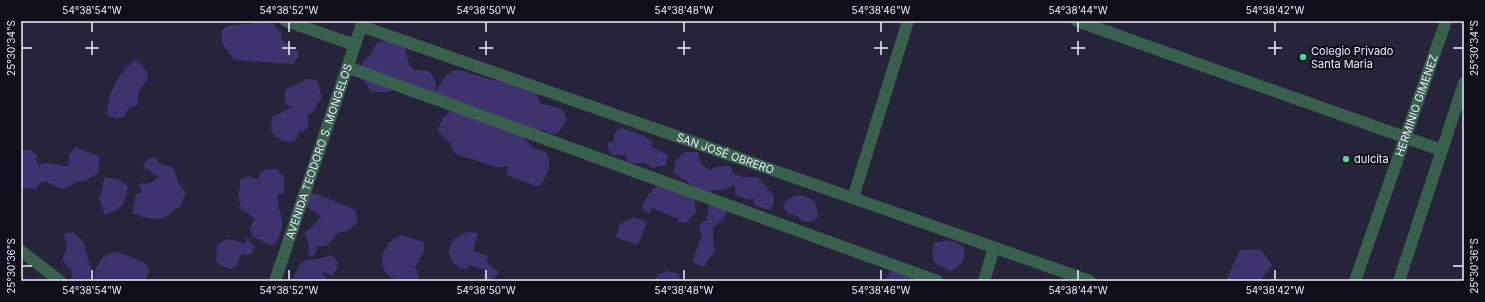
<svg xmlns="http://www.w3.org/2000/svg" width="1485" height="302" viewBox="0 0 1485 302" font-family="Inter,sans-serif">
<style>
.green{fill:#3e336e}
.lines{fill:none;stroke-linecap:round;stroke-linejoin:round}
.minor{stroke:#39604c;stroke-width:12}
.ticks{fill:none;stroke:#efeefd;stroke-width:1.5}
.poi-dot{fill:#52d397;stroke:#100f19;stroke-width:1.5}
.labels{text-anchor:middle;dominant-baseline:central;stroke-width:4;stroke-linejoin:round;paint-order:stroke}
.poi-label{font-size:11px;fill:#efeefd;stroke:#100f19;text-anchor:start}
.street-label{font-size:11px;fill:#efeefd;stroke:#100f19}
.neatline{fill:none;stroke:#efeefd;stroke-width:1.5}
.ticks-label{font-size:10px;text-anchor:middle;fill:#efeefd}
</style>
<rect width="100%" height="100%" fill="#26243a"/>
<g class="green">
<polygon points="258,21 273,23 281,33 281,39 298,52 298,58 293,64 235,60 222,44 222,30 226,26 256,23"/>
<path d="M 391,37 L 405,47 L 409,65 L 414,70 L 430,71 L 436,83 L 436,92 L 443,79 L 452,71 L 459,70 L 492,80 L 514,81 L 535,88 L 540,103 L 562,109 L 567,119 L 559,132 L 553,135 L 542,129 L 536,136 L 520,134 L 534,148 L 547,153 C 552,166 547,178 538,187 L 507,175 L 508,165 L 500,168 L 455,154 L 450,143 L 437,131 L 443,118 L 455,107 L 409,97 L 403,87 L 387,92 L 372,92 L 359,75 L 364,60 L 372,53 L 377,43 Z"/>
<path d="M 136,60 L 142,65 L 148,74 L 147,80 L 139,91 L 137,105 L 128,109 L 125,116 L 118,119 L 107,115 C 107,94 118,72 136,60 Z"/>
<path d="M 309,78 L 317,81 L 322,97 L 313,112 L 308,115 L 308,126 L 303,132 L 299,131 L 295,141 C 283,143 278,141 271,130 L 272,117 L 292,107 L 285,104 L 285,90 Z"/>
<polygon points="621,128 634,132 652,140 652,147 668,155 666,165 653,168 645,163 628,163 626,155 612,155 608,149 608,143 614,141 614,134"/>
<polygon points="75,147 100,157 98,173 86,181 75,182 71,186 60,189 45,181 40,183 36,189 21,188 21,150 30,150 38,156 35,158 39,165 47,163 68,166 70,154"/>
<polygon points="685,152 698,152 701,164 710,170 715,167 730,166 734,174 742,177 758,177 774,196 774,203 770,210 754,205 753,197 750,200 736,196 734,185 727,189 704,192 692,188 687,181 673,173 676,160"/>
<path d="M 149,158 L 157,158 L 159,163 L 174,168 L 178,183 L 186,193 L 181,206 C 174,208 172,214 166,217 C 156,222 142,216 132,213 L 136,194 L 142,193 L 139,184 L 150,183 L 158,177 L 143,166 Z"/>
<path d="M 267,169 L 277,169 L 284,178 L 284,193 L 277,195 C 279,219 288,217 276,243 L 271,245 L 253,237 L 250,229 L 254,218 L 241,209 L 238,194 L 240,188 L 240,180 L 248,176 L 258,180 L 261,173 Z"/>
<path d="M 105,177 L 120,180 L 127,185 C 128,202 121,210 105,215 L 99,198 C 103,192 102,185 105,177 Z"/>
<path d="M 665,182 L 694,195 L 696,211 L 686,223 L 678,222 L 679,219 L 652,208 L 650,213 L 644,212 L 642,207 C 646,195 653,187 665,182 Z"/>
<polygon points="308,193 317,194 356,210 357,223 347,231 339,232 327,246 316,246 317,250 313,256 308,255 309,247 305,232 317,222 321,216 304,205"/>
<polygon points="796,195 804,196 815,201 818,217 811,222 801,221 798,216 788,214 783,206 787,200"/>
<polygon points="709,203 728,209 726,215 713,229 713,243 716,251 707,260 704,267 692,262 702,235 699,229 701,222 707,220"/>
<polygon points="634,217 647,222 638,245 616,237 620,224"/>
<path d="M 73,232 L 84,242 C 86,258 93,264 90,279 L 76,281 L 72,279 L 71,270 L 62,260 L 67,248 L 64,234 Z"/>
<path d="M 468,232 L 478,233 L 473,251 L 488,256 L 487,263 L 499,272 C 495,279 491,281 483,281 L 486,270 L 469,265 L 467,270 C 441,263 444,239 468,232 Z"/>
<path d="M 400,235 L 424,242 L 424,252 L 415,266 L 419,278 L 416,280 C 379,289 370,250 400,235 Z"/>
<path d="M 248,236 L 249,241 L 254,245 L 252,254 L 246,255 L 241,254 L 237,265 L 231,269 L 221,266 L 216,261 L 217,245 C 227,236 233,240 244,244 Z"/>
<path d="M 947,240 L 955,242 L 964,247 C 966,260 962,264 952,271 C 935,266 929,262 934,243 Z"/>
<polygon points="1261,249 1272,265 1260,281 1226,281 1240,250"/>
<path d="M 117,252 L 143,262 L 148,267 C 150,273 148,276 144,281 L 94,281 C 94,266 102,253 117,252 Z"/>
<path d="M 331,255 L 338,262 L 337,269 L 332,276 L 321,271 L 328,281 L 292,281 C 306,249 304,266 331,255 Z"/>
<polygon points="903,269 922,281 885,281 891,271"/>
<polygon points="666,271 677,273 682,281 655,281 658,275"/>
</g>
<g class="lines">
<g class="minor">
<polyline points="286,21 355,45"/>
<polyline points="1077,21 1441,150"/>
<path id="s1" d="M 361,26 L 1090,281"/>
<polyline points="347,67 937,281"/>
<polyline points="853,198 908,21"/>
<polyline points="21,251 60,281"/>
<path id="s2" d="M 275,281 L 363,21"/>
<polyline points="984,281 994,248"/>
<path id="s3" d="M 1355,281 L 1446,21"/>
<polyline points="1399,281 1464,83"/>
</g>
</g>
<path class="ticks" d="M 92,22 L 92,32M 289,22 L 289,32M 486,22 L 486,32M 684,22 L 684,32M 881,22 L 881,32M 1078,22 L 1078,32M 1275,22 L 1275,32M 92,41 L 92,55M 289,41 L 289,55M 486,41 L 486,55M 684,41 L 684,55M 881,41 L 881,55M 1078,41 L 1078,55M 1275,41 L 1275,55M 22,48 L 32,48M 85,48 L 99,48M 282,48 L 296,48M 479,48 L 493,48M 677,48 L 691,48M 874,48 L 888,48M 1071,48 L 1085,48M 1268,48 L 1282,48M 1453,48 L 1463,48M 22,266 L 32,266M 1453,266 L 1463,266M 92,270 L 92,280M 289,270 L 289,280M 486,270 L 486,280M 684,270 L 684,280M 881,270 L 881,280M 1078,270 L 1078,280M 1275,270 L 1275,280"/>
<g class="poi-dot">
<circle cx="1303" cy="57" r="4"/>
<circle cx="1346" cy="159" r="4"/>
</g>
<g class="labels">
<g class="poi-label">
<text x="1311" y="51">Colegio Privado<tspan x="1311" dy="13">Santa Maria</tspan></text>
<text x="1354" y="159">dulcita</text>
</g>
<g class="street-label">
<text stroke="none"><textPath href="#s3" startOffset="186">HERMINIO GIMENEZ</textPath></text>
<text stroke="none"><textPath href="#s2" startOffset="137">AVENIDA TEODORO S. MONGELOS</textPath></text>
<text stroke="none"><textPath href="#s1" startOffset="386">SAN JOSÉ OBRERO</textPath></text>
</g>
</g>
<rect width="1485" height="302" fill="none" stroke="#100f19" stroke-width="44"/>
<rect x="22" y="22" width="1441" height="258" class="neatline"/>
<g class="ticks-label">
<text x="92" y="14">54°38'54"W</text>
<text x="289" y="14">54°38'52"W</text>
<text x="486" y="14">54°38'50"W</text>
<text x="684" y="14">54°38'48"W</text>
<text x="881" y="14">54°38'46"W</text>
<text x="1078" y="14">54°38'44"W</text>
<text x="1275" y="14">54°38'42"W</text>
<text transform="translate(11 48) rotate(-90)" y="4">25°30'34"S</text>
<text transform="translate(1474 48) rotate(-90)" y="4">25°30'34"S</text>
<text transform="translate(11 266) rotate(-90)" y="4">25°30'36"S</text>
<text transform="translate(1474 266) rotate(-90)" y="4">25°30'36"S</text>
<text x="92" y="294">54°38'54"W</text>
<text x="289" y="294">54°38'52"W</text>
<text x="486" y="294">54°38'50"W</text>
<text x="684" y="294">54°38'48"W</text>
<text x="881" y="294">54°38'46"W</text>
<text x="1078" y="294">54°38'44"W</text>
<text x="1275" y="294">54°38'42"W</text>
</g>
</svg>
